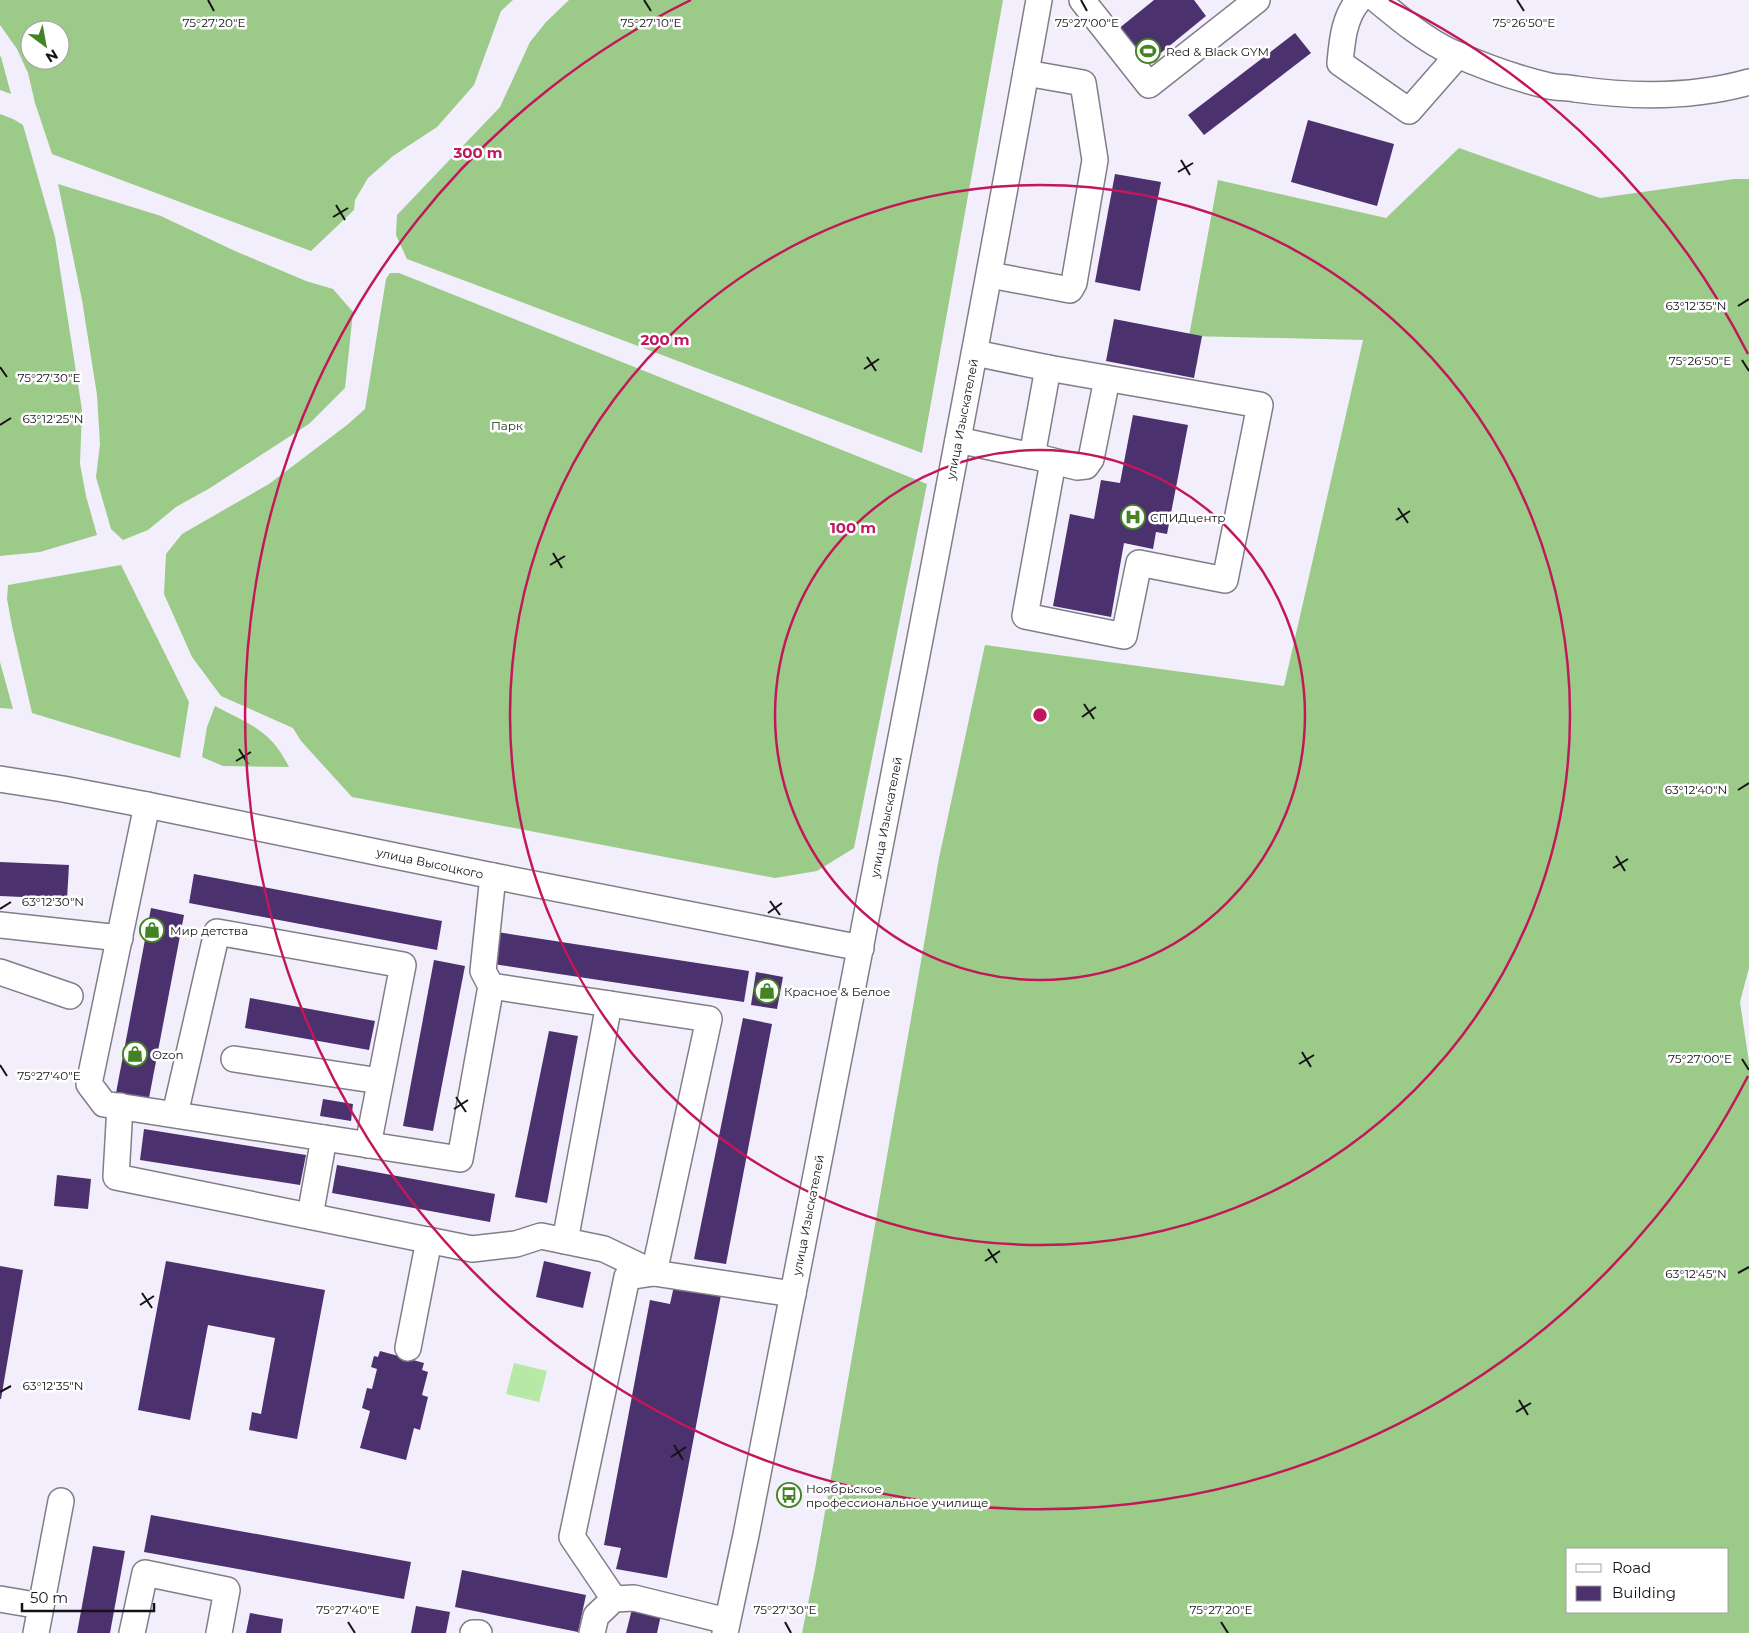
<svg xmlns="http://www.w3.org/2000/svg" width="1749" height="1633" viewBox="0 0 1749 1633" font-family="Montserrat,sans-serif">
<style>
.green{fill:#b8e8a6}
.forest{fill:#9ccb89;fill-rule:evenodd}
.building{fill:#4b316e}
.lines{fill:none;stroke-linecap:round;stroke-linejoin:round}
.minor-casing{stroke:#817d89;stroke-width:28}
.minor{stroke:#fff;stroke-width:25}
.ticks{fill:none;stroke:#141216;stroke-width:2}
.ring{fill:none;stroke:#c2185b;stroke-width:2.5}
.labels{text-anchor:middle;dominant-baseline:central;stroke-width:5;stroke-linejoin:round;paint-order:stroke}
.poi-label{font-size:12px;fill:#141216;stroke:#fff;text-anchor:start}
.street-label{font-size:12px;fill:#141216;stroke:#fff}
.park-label{font-size:12px;fill:#133103;stroke:#fff}
.ticks-label{font-size:12px;text-anchor:middle;fill:#141216;stroke:#fff;stroke-width:5;stroke-linejoin:round;paint-order:stroke}
.centre{fill:#c2185b;stroke:#fff;stroke-width:2.5}
.ring-label{font-size:15px;text-anchor:middle;font-weight:bold;fill:#c2185b;stroke:#fff;stroke-width:5;stroke-linejoin:round;paint-order:stroke}
</style>
<rect width="100%" height="100%" fill="#f3eefb"/>
<polygon class="green" points="514,1363 547,1371 539,1402 506,1394"/>
<g class="forest">
<path d="M 0,0 L 513,0 L 501,11 L 474,85 L 437,127 L 393,156 L 368,178 L 355,200 L 354,210 L 311,251 L 52,154 L 35,103 L 28,73 L 17,49 L 0,25 ZM 30,30 L 60,30 L 60,60 L 30,60 Z"/>
<polygon points="569,0 1003,0 922,453 407,259 396,235 397,215 500,107 530,42 546,22"/>
<polygon points="0,56 1,57 11,94 0,90"/>
<polygon points="0,114 13,119 23,125 55,237 82,410 80,464 86,496 97,535 40,552 0,556"/>
<path d="M 1459,148 L 1600,198 L 1734,179 L 1749,179 L 1749,968 L 1740,1002 L 1749,1062 L 1749,1633 L 802,1633 L 815,1569 L 939,858 L 985,645 L 1284,686 L 1363,340 L 1189,336 L 1218,180 L 1386,218 ZM 1568,1549 L 1728,1549 L 1728,1612 L 1568,1612 Z"/>
<polygon points="58,184 161,216 235,251 306,281 333,289 353,312 345,388 309,424 210,488 176,507 148,530 123,540 111,529 96,477 100,444 97,395 82,300"/>
<polygon points="390,273 399,273 927,484 854,848 817,871 775,878 352,797 301,741 293,728 221,696 192,657 164,594 166,554 182,534 269,484 347,425 365,409 386,279"/>
<polygon points="121,565 189,702 180,758 32,713 12,626 7,599 8,585"/>
<polygon points="0,662 13,709 0,708"/>
<path d="M 215,706 C 249,724 271,730 289,767 L 223,766 L 202,757 L 207,727 Z"/>
</g>
<g class="building">
<polygon points="1154,0 1194,0 1206,16 1146,65 1117,30"/>
<polygon points="1295,33 1311,53 1204,135 1188,115"/>
<polygon points="1308,120 1394,144 1377,206 1291,182"/>
<polygon points="1115,174 1161,182 1140,291 1095,282"/>
<polygon points="1114,319 1202,336 1194,378 1106,361"/>
<polygon points="1133,415 1188,425 1167,534 1156,532 1153,549 1124,543 1111,617 1053,606 1070,514 1094,519 1101,480 1120,483"/>
<polygon points="0,862 69,865 67,899 0,896"/>
<polygon points="194,874 442,921 437,950 189,903"/>
<polygon points="151,908 184,915 149,1098 116,1093"/>
<polygon points="497,932 749,971 744,1002 493,964"/>
<polygon points="434,960 465,966 433,1131 403,1126"/>
<polygon points="756,972 783,977 777,1009 751,1005"/>
<polygon points="250,998 375,1021 369,1050 245,1028"/>
<polygon points="743,1018 772,1024 726,1264 694,1259"/>
<polygon points="549,1031 578,1036 547,1203 515,1197"/>
<polygon points="323,1099 353,1104 351,1121 320,1116"/>
<polygon points="144,1129 306,1155 300,1185 140,1160"/>
<polygon points="337,1165 495,1194 490,1222 332,1193"/>
<polygon points="57,1175 91,1179 88,1209 54,1206"/>
<polygon points="166,1261 325,1290 297,1439 249,1430 252,1412 261,1414 275,1338 208,1325 190,1420 138,1410"/>
<polygon points="544,1261 591,1272 583,1308 536,1297"/>
<polygon points="0,1266 23,1270 1,1399 0,1399"/>
<polygon points="674,1286 721,1295 667,1578 616,1569 621,1548 604,1545 650,1300 670,1304"/>
<polygon points="380,1351 424,1363 422,1370 428,1372 422,1395 428,1397 420,1430 414,1428 406,1460 360,1448 370,1411 362,1408 367,1388 372,1389 377,1369 371,1367 374,1356 378,1357"/>
<polygon points="151,1515 411,1562 404,1599 144,1552"/>
<polygon points="93,1546 125,1551 110,1633 77,1633"/>
<polygon points="462,1570 586,1595 578,1632 455,1607"/>
<polygon points="416,1606 450,1612 446,1633 411,1633"/>
<polygon points="632,1609 661,1615 657,1633 626,1633"/>
<polygon points="250,1613 283,1619 281,1633 246,1633"/>
</g>
<g class="lines">
<defs>
<g id="minor">
<polyline points="1082,0 1149,85 1257,0"/>
<path d="M 1359,0 C 1344,17 1342,41 1340,63 L 1409,111 L 1458,55"/>
<path d="M 1377,0 C 1400,19 1424,39 1451,52 C 1482,66 1515,78 1549,86 C 1557,88 1566,87 1575,89 C 1632,97 1693,98 1749,82"/>
<polyline points="990,275 1070,290 1074,283 1095,160 1083,83 1026,73"/>
<polyline points="975,353 1048,368 1260,405 1225,580 1139,563 1124,636 1025,616 1053,462"/>
<polyline points="958,440 1032,456 1048,368"/>
<polyline points="1037,457 1077,467 1086,466 1091,459 1107,379"/>
<polyline points="0,779 63,789 147,805 493,876 861,948"/>
<polyline points="147,805 89,1084 104,1104 460,1159 491,986 483,971 493,876"/>
<polyline points="0,925 120,938"/>
<polyline points="0,972 70,996"/>
<polyline points="491,986 709,1019 654,1273 793,1294"/>
<polyline points="234,1059 380,1081"/>
<polyline points="120,1106 116,1177 472,1249 516,1244 541,1236 604,1249 654,1273 627,1277 572,1537 614,1599"/>
<polyline points="175,1114 217,932 403,965 368,1145"/>
<polyline points="310,1216 324,1138"/>
<polyline points="565,1241 609,1004"/>
<polyline points="408,1348 429,1240"/>
<polyline points="0,1599 41,1606"/>
<polyline points="36,1633 61,1501"/>
<polyline points="132,1633 145,1573 227,1590 219,1633"/>
<polyline points="473,1633 479,1633"/>
<polyline points="592,1633 596,1616 614,1599 634,1598 727,1621"/>
<path d="M 725,1633 L 746,1535 C 845,1024 947,513 1039,0"/>
</g>
</defs>
<use href="#minor" class="minor-casing"/>
<use href="#minor" class="minor"/>
</g>
<path class="ticks" d="M 208,0 L 214,11M 644,0 L 651,11M 1081,0 L 1087,11M 1517,0 L 1524,11M 1181,160 L 1190,175M 1178,172 L 1193,163M 336,205 L 345,220M 333,217 L 348,208M 1738,306 L 1749,299M 867,357 L 876,371M 1742,360 L 1749,371M 0,367 L 7,377M 864,369 L 879,359M 0,425 L 11,418M 1398,508 L 1408,523M 1396,520 L 1410,511M 553,553 L 562,568M 550,565 L 565,556M 1084,704 L 1094,719M 1082,717 L 1096,707M 239,749 L 248,764M 236,761 L 251,752M 1738,790 L 1749,783M 1616,856 L 1625,871M 1613,868 L 1628,859M 770,901 L 780,915M 0,909 L 11,902M 768,913 L 782,903M 1302,1052 L 1311,1067M 1742,1059 L 1749,1070M 1299,1064 L 1314,1055M 0,1065 L 7,1076M 456,1097 L 466,1112M 454,1109 L 468,1100M 988,1249 L 997,1263M 985,1261 L 1000,1251M 1738,1273 L 1749,1267M 142,1293 L 152,1308M 140,1305 L 154,1296M 0,1392 L 11,1386M 1519,1400 L 1528,1415M 1516,1412 L 1531,1403M 674,1445 L 683,1460M 671,1457 L 686,1447M 348,1622 L 355,1633M 785,1622 L 791,1633M 1221,1622 L 1228,1633"/>
<g class="ring">
<circle cx="1040" cy="715" r="265"/>
<circle cx="1040" cy="715" r="530"/>
<path d="M1748 1076A795 795 0 1 1 691 0M1389 0A795 795 0 0 1 1748 354"/>
</g>
<defs>
<symbol id="stadium-ring" viewBox="-11 -11 22 22"><circle r="9.5" fill="#fff" stroke="#448323" stroke-width="1.5"/><path d="M0-5a6.5 5 0 1 0 0 10a6.5 5 0 1 0 0-10ZM-3.5-1.8h7v3.6h-7Z" fill="#448323"/></symbol>
<symbol id="hospital-ring" viewBox="-11 -11 22 22"><circle r="9.5" fill="#fff" stroke="#448323" stroke-width="1.5"/><path d="M-5-5h3v3.5h4V-5h3V5h-3V1.5h-4V5h-3Z" fill="#448323"/></symbol>
<symbol id="shop-ring" viewBox="-11 -11 22 22"><circle r="9.5" fill="#fff" stroke="#448323" stroke-width="1.5"/><path d="M-5-2.5h2.3a2.7 3.5 0 0 1 5.4 0H5L5.5 6h-11ZM-1.5-2.5h3a1.5 2.3 0 0 0-3 0Z" fill="#448323"/></symbol>
<symbol id="bus-ring" viewBox="-11 -11 22 22"><circle r="9.5" fill="#fff" stroke="#448323" stroke-width="1.5"/><path d="M-5-6H5V4H4V6H2V4H-2V6H-4V4H-5ZM-3.5-4V0h7V-4ZM-3.5 1.2v1.5H-2V1.2ZM2 1.2v1.5H3.5V1.2Z" fill="#448323"/></symbol>
</defs>
<g fill-rule="evenodd">
<use href="#stadium-ring" x="1134" y="37" width="28" height="28"/>
<use href="#hospital-ring" x="1119" y="503" width="28" height="28"/>
<use href="#shop-ring" x="138" y="916" width="28" height="28"/>
<use href="#shop-ring" x="753" y="977" width="28" height="28"/>
<use href="#shop-ring" x="121" y="1040" width="28" height="28"/>
<use href="#bus-ring" x="775" y="1481" width="28" height="28"/>
</g>
<g class="labels">
<g class="poi-label">
<text x="1166" y="51">Red &amp; Black GYM</text>
<text x="1150" y="517">СПИДцентр</text>
<text x="170" y="930">Мир детства</text>
<text x="784" y="991">Красное &amp; Белое</text>
<text x="152" y="1054">Ozon</text>
<text x="806" y="1488">Ноябрьское<tspan x="806" dy="14">профессиональное училище</tspan></text>
</g>
<g class="street-label">
<text transform="translate(962 419) rotate(-79)">улица Изыскателей</text>
<text transform="translate(886 817) rotate(-79)">улица Изыскателей</text>
<text transform="translate(430 863) rotate(12)">улица Высоцкого</text>
<text transform="translate(808 1215) rotate(-79)">улица Изыскателей</text>
</g>
<g class="park-label">
<text x="507" y="425">Парк</text>
</g>
</g>
<g class="ticks-label">
<text x="651" y="27">75°27'10"E</text>
<text x="214" y="27">75°27'20"E</text>
<text x="1087" y="27">75°27'00"E</text>
<text x="1524" y="27">75°26'50"E</text>
<text x="1696" y="310">63°12'35"N</text>
<text x="1700" y="365">75°26'50"E</text>
<text x="49" y="382">75°27'30"E</text>
<text x="53" y="423">63°12'25"N</text>
<text x="1696" y="794">63°12'40"N</text>
<text x="53" y="906">63°12'30"N</text>
<text x="1700" y="1063">75°27'00"E</text>
<text x="49" y="1080">75°27'40"E</text>
<text x="1696" y="1278">63°12'45"N</text>
<text x="53" y="1390">63°12'35"N</text>
<text x="348" y="1614">75°27'40"E</text>
<text x="785" y="1614">75°27'30"E</text>
<text x="1221" y="1614">75°27'20"E</text>
</g>
<circle cx="1040" cy="715" r="8" class="centre"/>
<g class="ring-label">
<text x="478" y="158">300 m</text>
<text x="665" y="345">200 m</text>
<text x="853" y="533">100 m</text>
</g>
<rect x="1566" y="1548" width="162" height="65" fill="#ffffff" stroke="#a1a0a2"/>
<rect x="1576" y="1564" width="25" height="8" fill="#ffffff" stroke="#a1a0a2"/>
<text x="1612" y="1573" font-size="15" fill="#141216">Road</text>
<rect x="1576" y="1586" width="25" height="15" fill="#4b316e" stroke="#a1a0a2"/>
<text x="1612" y="1598" font-size="15" fill="#141216">Building</text>
<g transform="translate(45 45) rotate(148)"><circle r="24" fill="#ffffff" stroke="#a1a0a2"/>
<path d="M0-4L9 19L0 12L-9 19Z" fill="#448323"/>
<text y="-8" font-size="14" font-weight="bold" text-anchor="middle" fill="#141216">N</text>
</g>
<path d="M22 1603v8h132v-8" fill="none" stroke="#141216" stroke-width="2.5"/>
<text x="30" y="1603" font-size="15" fill="#141216" stroke="#ffffff" stroke-width="4" paint-order="stroke">50 m</text>
</svg>
